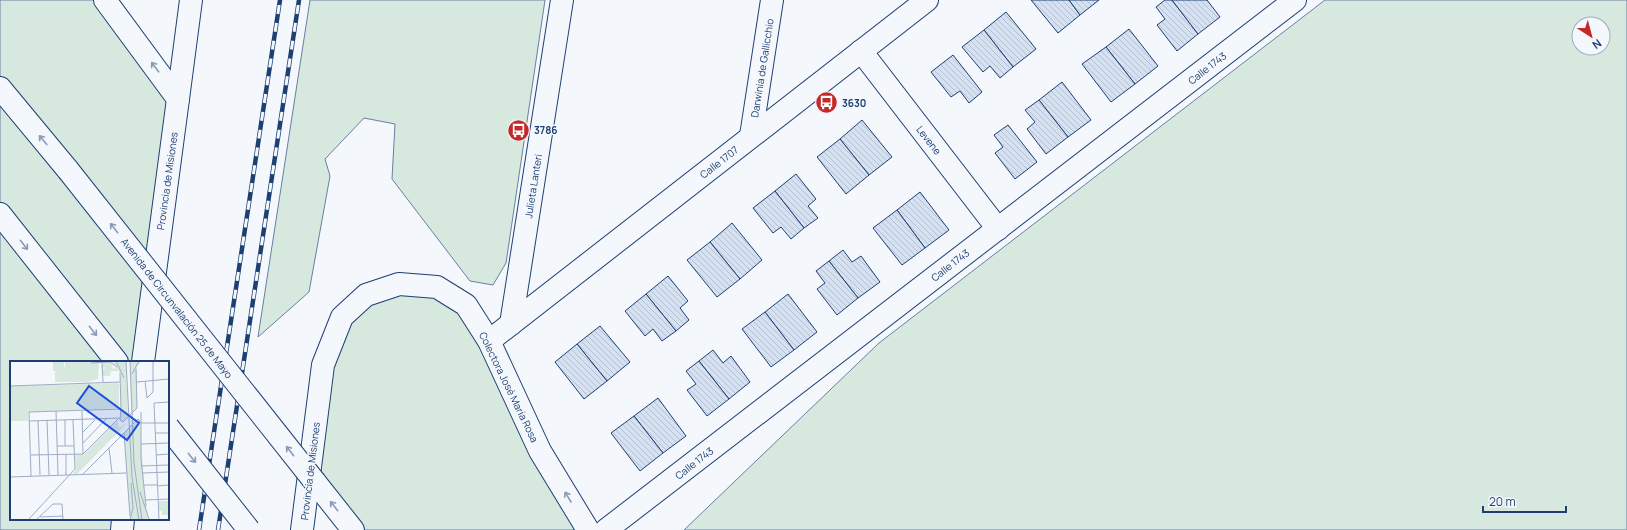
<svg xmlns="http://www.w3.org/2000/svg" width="1627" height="530" viewBox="0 0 1627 530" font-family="Manrope,sans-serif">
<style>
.green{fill:#d7e8df;stroke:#687fa3;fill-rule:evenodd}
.building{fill:url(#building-back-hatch);stroke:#1d3f73}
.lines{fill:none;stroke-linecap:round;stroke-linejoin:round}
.minor-casing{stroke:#1d3f73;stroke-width:24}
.major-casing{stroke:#1d3f73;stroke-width:24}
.highway-casing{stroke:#1d3f73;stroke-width:24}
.minor{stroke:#f4f7fb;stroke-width:22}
.major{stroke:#f4f7fb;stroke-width:22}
.highway{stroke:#f4f7fb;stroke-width:22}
.rail-casing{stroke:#1d3f73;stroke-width:4.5}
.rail{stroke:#f4f7fb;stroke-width:3;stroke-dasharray:9;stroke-linecap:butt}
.highway-bridge-casing{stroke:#1d3f73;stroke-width:24;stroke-linecap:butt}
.highway-bridge{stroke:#f4f7fb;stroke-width:22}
.oneway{stroke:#889bb7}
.labels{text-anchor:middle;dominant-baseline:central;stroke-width:3;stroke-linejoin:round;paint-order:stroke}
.street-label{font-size:10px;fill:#1d3f73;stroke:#f4f7fb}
.poi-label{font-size:10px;font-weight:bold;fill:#1d3f73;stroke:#f4f7fb;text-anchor:start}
.inset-road{fill:none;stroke:#9eadc5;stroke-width:1}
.view{fill:#1d4ed8;fill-opacity:0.15;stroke:#1d4ed8;stroke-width:2}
.inset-edge{fill:none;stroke:#1d3f73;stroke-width:2}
</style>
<defs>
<pattern id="building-back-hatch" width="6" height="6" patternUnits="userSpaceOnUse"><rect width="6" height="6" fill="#d5e0f0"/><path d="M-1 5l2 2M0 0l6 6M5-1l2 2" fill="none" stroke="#b6c1d1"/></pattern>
</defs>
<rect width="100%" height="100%" fill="#f4f7fb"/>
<g class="green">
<polygon points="0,0 105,0 178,99 143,362 11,362 11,519 123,519 122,530 0,530"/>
<polygon points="310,0 545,0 506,263 493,285 470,281 392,179 395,124 364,118 325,159 330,176 309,292 258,337"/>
<path d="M 1325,0 L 1627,0 L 1627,530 L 684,530 L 879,343 ZM 1579,24 L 1603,24 L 1603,48 L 1579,48 Z"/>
<polygon points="399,284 466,305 588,530 353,530 315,482 342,317"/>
</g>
<g class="building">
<polygon points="1031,0 1069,0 1080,15 1058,33"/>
<polygon points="1069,0 1099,0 1080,15"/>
<polygon points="1165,0 1172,0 1198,34 1177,51 1157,25 1165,19 1156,7"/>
<polygon points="1172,0 1207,0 1220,17 1198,34"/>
<polygon points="1006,12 1036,49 1013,67 984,30"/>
<polygon points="1129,29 1158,66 1135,84 1106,47"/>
<polygon points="984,30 1013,67 1000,78 990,66 983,72 962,47"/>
<polygon points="1106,47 1135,84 1111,102 1082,64"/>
<polygon points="953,55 982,92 969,103 960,91 951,97 931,72"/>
<polygon points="1062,82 1091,120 1068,137 1039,100"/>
<polygon points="1039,100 1068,137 1046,154 1027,129 1035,122 1025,110"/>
<polygon points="862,120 892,157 869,175 840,139"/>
<polygon points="1008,125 1037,162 1015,179 995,153 1003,147 994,135"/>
<polygon points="840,139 869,175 846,194 817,157"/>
<polygon points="796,174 816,199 808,206 818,218 804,228 775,191"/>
<polygon points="775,191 804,228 791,239 781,227 773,233 753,208"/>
<polygon points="920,192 949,230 925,248 897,210"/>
<polygon points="897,210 925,248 902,265 873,228"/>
<polygon points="732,223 762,260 740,279 710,242"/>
<polygon points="710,242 740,279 717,297 687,260"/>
<polygon points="843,250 852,262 861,256 880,282 858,298 829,261"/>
<polygon points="829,261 858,298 837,315 817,289 825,283 816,271"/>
<polygon points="668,276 688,301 680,308 689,320 676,331 646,294"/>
<polygon points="646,294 676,331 662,341 653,329 645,336 625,311"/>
<polygon points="788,294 817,332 794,350 765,312"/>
<polygon points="765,312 794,350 771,367 742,329"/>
<polygon points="600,326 630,362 607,381 577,344"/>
<polygon points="577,344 607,381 584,399 555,362"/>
<polygon points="713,350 723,363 731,356 750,382 729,399 699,361"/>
<polygon points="699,361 729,399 707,416 687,390 696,384 686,371"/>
<polygon points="658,398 686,436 663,453 634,416"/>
<polygon points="634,416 663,453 640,471 611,433"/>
</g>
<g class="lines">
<defs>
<g id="minor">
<polyline points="861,51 998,229"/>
<polyline points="178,99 191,0"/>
<polyline points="751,136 772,0"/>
<polyline points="511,324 562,0"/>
<polyline points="489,341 927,0"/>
<polyline points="606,530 1295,0"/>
</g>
<g id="major">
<polyline points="105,0 178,99 143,362"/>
<polyline points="122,530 123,519"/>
<polyline points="302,530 323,365 342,317 366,295 399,284 437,287 466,305 489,341 540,451 588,530"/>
</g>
<g id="highway">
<polyline points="0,88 68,170"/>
<polyline points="0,214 117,362"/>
<polyline points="315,482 353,530"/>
</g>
</defs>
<use href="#minor" class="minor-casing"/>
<use href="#major" class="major-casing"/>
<use href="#highway" class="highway-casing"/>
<use href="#minor" class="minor"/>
<use href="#major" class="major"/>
<use href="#highway" class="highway"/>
<defs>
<g id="rail">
<polyline points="199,530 280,0"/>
<polyline points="218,530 299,0"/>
</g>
</defs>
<use href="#rail" class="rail-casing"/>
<use href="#rail" class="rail"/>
<defs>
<g id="highway-bridge">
<polyline points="68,170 315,482"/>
<polyline points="168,427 249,530"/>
</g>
</defs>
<use href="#highway-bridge" class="highway-bridge-casing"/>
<use href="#highway-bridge" class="highway-bridge"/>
</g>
<defs><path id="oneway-shaft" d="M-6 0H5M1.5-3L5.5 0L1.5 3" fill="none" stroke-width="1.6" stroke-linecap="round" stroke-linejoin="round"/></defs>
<g class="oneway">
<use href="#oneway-shaft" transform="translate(155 67) rotate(-127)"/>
<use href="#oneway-shaft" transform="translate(43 140) rotate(-130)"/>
<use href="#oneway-shaft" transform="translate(114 228) rotate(-128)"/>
<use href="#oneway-shaft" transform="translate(24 245) rotate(52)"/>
<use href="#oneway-shaft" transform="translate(93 331) rotate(52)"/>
<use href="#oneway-shaft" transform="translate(290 451) rotate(-128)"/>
<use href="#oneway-shaft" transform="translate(192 458) rotate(52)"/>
<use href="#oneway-shaft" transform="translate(568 497) rotate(-121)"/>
<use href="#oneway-shaft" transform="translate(334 506) rotate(-128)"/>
</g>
<defs>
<symbol id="bus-disc" viewBox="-11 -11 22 22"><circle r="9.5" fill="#c62828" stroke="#f4f7fb"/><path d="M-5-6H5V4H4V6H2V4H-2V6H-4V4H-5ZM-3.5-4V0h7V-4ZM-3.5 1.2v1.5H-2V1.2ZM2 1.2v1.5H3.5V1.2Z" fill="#fff"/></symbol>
</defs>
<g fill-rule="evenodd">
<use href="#bus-disc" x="814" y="90" width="25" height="25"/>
<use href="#bus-disc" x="506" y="118" width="25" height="25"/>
</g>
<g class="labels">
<g class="street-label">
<text transform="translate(762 68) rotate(-81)">Darwinia de Gallicchio</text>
<text transform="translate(1207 68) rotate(-38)">Calle 1743</text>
<text transform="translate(929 140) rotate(52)">Levene</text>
<text transform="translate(719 162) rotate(-38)">Calle 1707</text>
<text transform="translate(167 181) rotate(-82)">Provincia de Misiones</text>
<text transform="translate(533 186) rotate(-81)">Julieta Lanteri</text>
<text transform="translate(950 265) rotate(-38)">Calle 1743</text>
<text transform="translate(177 308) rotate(52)">Avenida de Circunvalación 25 de Mayo</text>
<text transform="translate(509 387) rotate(64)">Colectora José María Rosa</text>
<text transform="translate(694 463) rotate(-38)">Calle 1743</text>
<text transform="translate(310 471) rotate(-83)">Provincia de Misiones</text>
</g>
<g class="poi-label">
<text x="842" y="103">3630</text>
<text x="534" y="130">3786</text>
</g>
</g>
<g transform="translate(10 361)">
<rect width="159" height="159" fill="#f4f7fb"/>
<path d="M 43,0 L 54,0 L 54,10 L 43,10 ZM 92,0 L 116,0 L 118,57 L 111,61 L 110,12 L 103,2 ZM 120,0 L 132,0 L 127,5 L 127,47 L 122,53 ZM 107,22 L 109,23 L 109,47 L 18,51 L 18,60 L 0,60 L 0,25 ZM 130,58 L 135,139 L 139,159 L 120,159 L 114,72 ZM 108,59 L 109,67 L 117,62 L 67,113 L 63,113 L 66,109 L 65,94 L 74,93 ZM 149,140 L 159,140 L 158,154 L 152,154 L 152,150 L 149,150 Z" fill="#d7e8df"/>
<path d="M 55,0 L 89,0 L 88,18 L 78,21 L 45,21 L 45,11 L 55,6 ZM 95,1 L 101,2 L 103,8 L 106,7 L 108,10 L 101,10 L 100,15 L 93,15 L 92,10 L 96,6 L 92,8 L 91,5 Z" fill="#d7e8df"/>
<path class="inset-road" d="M 106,0 L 114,17M 116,0 L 122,116 L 129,159M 120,0 L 124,102 L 132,159M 92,1 L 93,21M 81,2 L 100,1 L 107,6M 122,13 L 129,0M 135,20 L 137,37 L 143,31 L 143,0M 127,21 L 159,18M 0,25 L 110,21M 111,48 L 110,59 L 113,61 L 127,47 L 126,8M 46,50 L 48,114M 72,50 L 73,93M 131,51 L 131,62 L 159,62M 37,59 L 39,114M 55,59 L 55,85M 19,60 L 110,57M 28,60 L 30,114M 73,71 L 85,59M 145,72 L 159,72M 73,82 L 97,57M 131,83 L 159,82M 47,85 L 64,85M 99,87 L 102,112M 56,93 L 56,114M 73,93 L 108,58M 21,94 L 73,93M 146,94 L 159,93M 131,105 L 159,104M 133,112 L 159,111M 73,113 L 114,72M 21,115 L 19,51 L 111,48 L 110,12M 0,116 L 116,112M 134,124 L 147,124M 147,125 L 159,124M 130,131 L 139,158M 135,139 L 159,138M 120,155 L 114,72 L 128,58 L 131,62 L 131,98 L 136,145M 30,156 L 53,155M 18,159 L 65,108 L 63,59M 26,159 L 43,143 L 52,143 L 53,159M 120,159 L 123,147 L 121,122M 149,159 L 144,42 L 159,41"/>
<path class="view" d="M 79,25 L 129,62 L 117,79 L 67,42 Z"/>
<rect width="159" height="159" class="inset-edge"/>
</g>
<g transform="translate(1591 36) rotate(144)"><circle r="19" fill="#f4f7fb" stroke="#9eadc5"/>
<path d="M0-3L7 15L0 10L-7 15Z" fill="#c62828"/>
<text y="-6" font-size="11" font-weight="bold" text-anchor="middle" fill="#1d3f73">N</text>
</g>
<path d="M1483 506v6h83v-6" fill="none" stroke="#1d3f73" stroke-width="2"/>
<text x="1489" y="506" font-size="12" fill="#1d3f73" stroke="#f4f7fb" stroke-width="3" paint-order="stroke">20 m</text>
</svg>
